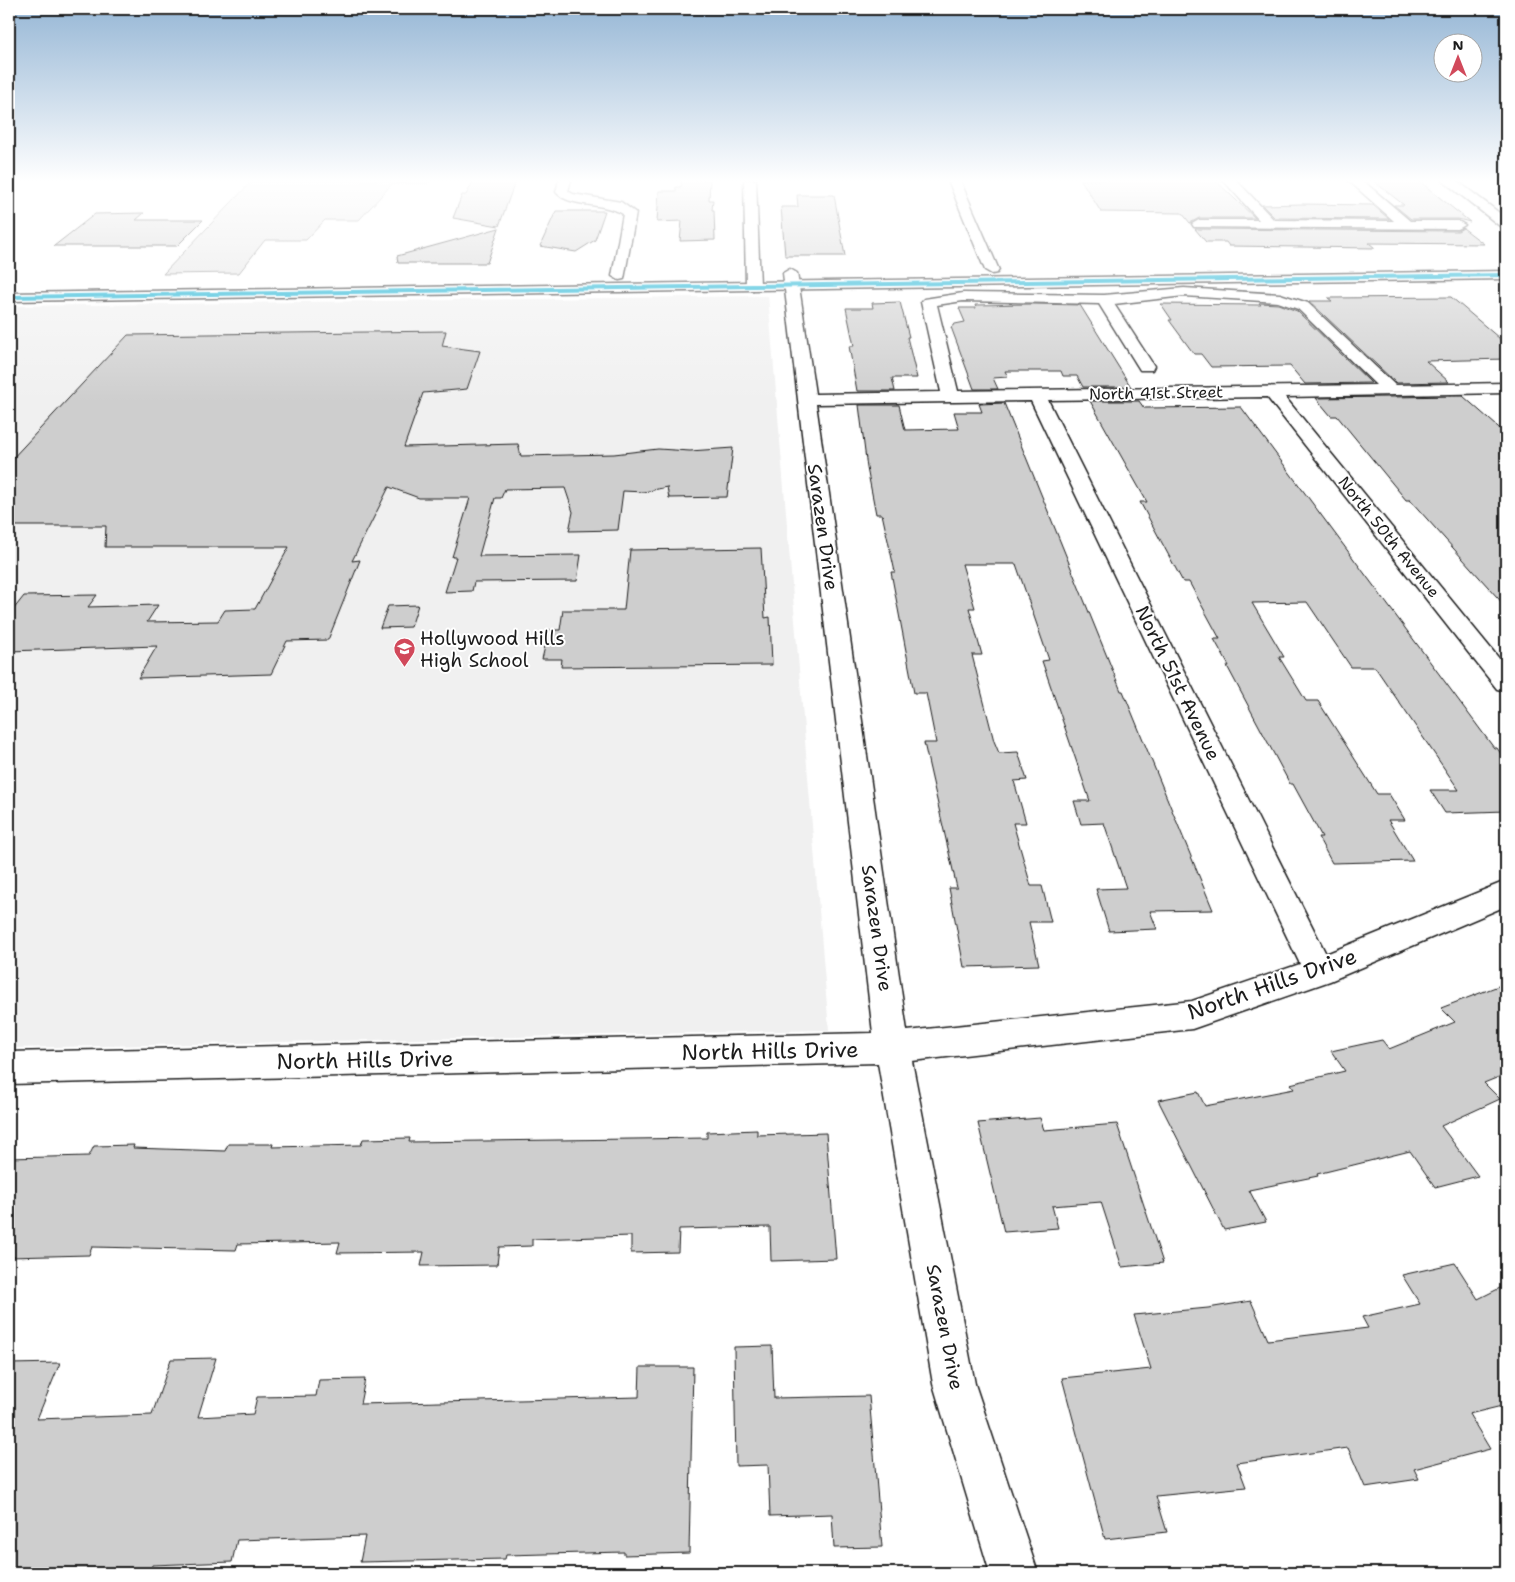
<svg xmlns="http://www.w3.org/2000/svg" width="1515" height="1582" viewBox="0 0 1515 1582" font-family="'Shantell Sans',sans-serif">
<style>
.built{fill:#f0f0f0}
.green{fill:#e2e2e2;stroke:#7f7f7f}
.building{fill:#cecece;stroke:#1c1c1c}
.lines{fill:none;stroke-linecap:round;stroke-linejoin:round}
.minor-casing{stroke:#1c1c1c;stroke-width:3}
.major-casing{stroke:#1c1c1c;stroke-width:3}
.minor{fill:#fff;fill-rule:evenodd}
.major{fill:#fff;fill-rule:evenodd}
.bus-1-casing{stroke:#fff;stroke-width:5.5}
.bus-1{stroke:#00a9ce;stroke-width:4}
.labels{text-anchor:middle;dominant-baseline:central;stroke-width:4;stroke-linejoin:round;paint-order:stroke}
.far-street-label{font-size:16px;fill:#1c1c1c;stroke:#fff}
.street-label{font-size:19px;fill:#1c1c1c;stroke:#fff}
.poi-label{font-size:19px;fill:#1c1c1c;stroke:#fff;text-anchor:start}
.near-street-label{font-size:22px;fill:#1c1c1c;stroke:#fff}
</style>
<rect width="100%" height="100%" fill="#fff"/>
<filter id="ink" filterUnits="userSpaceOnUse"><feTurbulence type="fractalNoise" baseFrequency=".02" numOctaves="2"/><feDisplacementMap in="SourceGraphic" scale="10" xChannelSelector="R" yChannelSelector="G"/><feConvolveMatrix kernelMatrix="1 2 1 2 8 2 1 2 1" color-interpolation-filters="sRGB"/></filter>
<g filter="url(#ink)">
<polygon class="built" points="768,296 829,1030 9,1048 9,306"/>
<polygon class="green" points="253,180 430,180 428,183 392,184 359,220 325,220 306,240 265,240 239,273 163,274"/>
<g class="building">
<polygon points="474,180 515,182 499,226 453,218 462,195 466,195"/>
<polygon points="682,180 710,180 709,200 713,200 712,210 714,210 715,240 680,241 682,221 657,222 659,191 676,191 676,187 681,187"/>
<polygon points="1081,180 1215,180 1255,218 1199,218 1190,223 1182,213 1101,212"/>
<polygon points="1372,180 1418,180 1470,222 1458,219 1411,219 1394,205 1404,205"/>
<polygon points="797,195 834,195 845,256 785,256 781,207 798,207"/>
<polygon points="1302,204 1373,205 1389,219 1275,218 1262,205"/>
<polygon points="556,211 605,211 595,240 576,252 540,246"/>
<polygon points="144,213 136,220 203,220 177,246 54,246 95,214"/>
<polygon points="499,228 487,263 398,263 397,256"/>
<polygon points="1463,228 1484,244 1369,243 1375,248 1229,246 1226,242 1206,242 1195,229 1458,231"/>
<polygon points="1451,297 1506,344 1506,359 1426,361 1449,382 1396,383 1309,301 1332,301 1328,298"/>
<polygon points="900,302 909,337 907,337 917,378 892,378 895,391 857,391 849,346 854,346 846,308 873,308 872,303"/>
<polygon points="1259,303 1278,304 1297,311 1371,383 1305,384 1290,366 1211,367 1201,354 1194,354 1169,320 1172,320 1161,304 1261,305"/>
<polygon points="1034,304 1080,305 1131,387 1083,387 1077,376 1063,376 1061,371 1005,371 1008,377 993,378 998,389 974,389 951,327 955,324 965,322 959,308 976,308 975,305"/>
<polygon points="446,331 442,346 480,351 467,389 423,393 404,447 518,444 521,456 614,454 658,449 690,451 733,448 727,497 669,498 667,487 644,492 623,491 618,530 569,531 573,512 565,488 505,489 501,498 495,498 479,556 581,555 577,581 474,582 472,591 445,592 456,557 452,557 470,498 419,498 389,487 352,561 360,560 328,640 287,641 271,674 138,678 157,646 9,651 9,615 24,596 97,595 88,607 158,605 147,622 218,621 225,610 255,609 289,547 105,547 106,526 9,526 9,462 128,335"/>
<polygon points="1463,396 1506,434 1506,607 1410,500 1406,500 1337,416 1331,416 1316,398"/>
<polygon points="1090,401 1139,401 1144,408 1241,407 1494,748 1497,748 1506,761 1506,811 1445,813 1430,790 1459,790 1375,667 1351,667 1307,602 1252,603 1284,657 1279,657 1306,701 1318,701 1377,794 1389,794 1405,820 1388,820 1413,861 1332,863 1318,837 1322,837 1293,784 1290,784 1227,666 1229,666 1214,639 1220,639 1189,582 1183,582 1140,502 1147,502"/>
<polygon points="1004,403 1121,691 1123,691 1213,910 1150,911 1157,929 1109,931 1096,889 1126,888 1104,823 1081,824 1074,801 1090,801 1042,661 1049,660 1016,564 962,564 975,608 969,608 982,655 972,655 994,741 999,753 1018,752 1027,780 1014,781 1026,823 1013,823 1031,886 1042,886 1051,922 1029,922 1039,965 964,967 949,888 957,888 924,743 936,743 926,693 914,693 891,572 895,572 882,514 876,514 867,468 859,405 899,405 905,430 959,429 954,412 982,412 979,404"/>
<polygon points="761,548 765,618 770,617 772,665 561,667 562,659 542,659 549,630 560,630 563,610 624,610 630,550"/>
<polygon points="418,605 411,627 380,628 388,606"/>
<polygon points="1506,983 1506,1074 1484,1083 1500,1099 1441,1126 1478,1176 1435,1187 1410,1151 1317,1174 1318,1176 1249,1190 1266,1222 1224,1230 1158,1100 1198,1092 1205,1106 1294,1089 1290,1084 1345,1071 1331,1051 1382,1040 1389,1049 1455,1022 1441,1008"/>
<polygon points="1040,1118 1044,1130 1117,1124 1163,1263 1122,1267 1101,1202 1052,1206 1058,1228 1004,1232 978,1123"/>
<polygon points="757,1130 757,1135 826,1133 836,1259 771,1261 770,1227 679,1229 678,1252 631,1253 631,1236 532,1239 532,1246 499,1247 497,1265 421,1266 424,1252 337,1253 340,1242 238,1244 236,1250 92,1247 89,1255 9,1257 9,1158 89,1156 94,1146 134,1145 133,1148 225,1151 228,1144 273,1144 272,1147 361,1145 363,1139 410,1138 409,1142 707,1138 707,1132"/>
<polygon points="1455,1263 1478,1299 1506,1285 1506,1405 1469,1414 1490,1449 1414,1469 1419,1479 1365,1487 1348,1448 1237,1463 1246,1487 1156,1496 1167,1532 1105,1539 1062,1378 1151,1369 1134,1315 1208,1308 1251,1301 1268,1340 1368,1328 1362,1317 1420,1304 1402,1275"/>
<polygon points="772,1346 774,1398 869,1396 882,1547 834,1548 832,1514 770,1516 768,1465 736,1466 734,1347"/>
<polygon points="216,1358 198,1417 253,1414 257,1397 316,1396 319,1380 365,1379 360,1404 639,1397 640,1367 693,1367 689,1553 624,1555 624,1552 506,1555 505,1559 360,1562 365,1536 237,1540 232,1562 152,1565 151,1571 9,1573 9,1364 60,1363 37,1419 152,1415 171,1359"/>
</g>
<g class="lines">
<defs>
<g id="minor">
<path d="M 559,180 L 571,180 L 568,191 L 573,194 L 621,202 L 636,213 L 624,279 L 619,280 L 612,276 L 623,214 C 604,202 569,208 556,192 Z"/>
<polygon points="744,180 756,180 760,286 753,290 746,286"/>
<polygon points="948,180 960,180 999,270 997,273 992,274 985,270"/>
<polygon points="1223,180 1236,180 1274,220 1394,221 1348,180 1362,180 1410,221 1458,221 1465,225 1458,229 1194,227 1192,224 1199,220 1259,220"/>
<polygon points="1442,180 1456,180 1506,218 1506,228 1501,227"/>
<path d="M 790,269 L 797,273 L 815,394 L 941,392 L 921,302 L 924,299 L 963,293 L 1104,295 L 1184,288 L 1280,294 L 1308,303 L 1395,385 L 1506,383 L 1506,393 L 1285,397 L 1506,667 L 1506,691 L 1497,689 L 1267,397 L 1048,400 L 1326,954 L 1506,881 L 1506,906 L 1330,981 L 1192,1029 L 912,1061 L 975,1384 L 1038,1573 L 990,1573 L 933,1384 L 878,1063 L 9,1084 L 9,1052 L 873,1033 L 783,273 ZM 1184,296 L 1278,302 L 1298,309 L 1376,385 L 958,391 L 937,305 L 963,301 L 1099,304 L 1140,370 L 1152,370 L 1154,366 L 1114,304 ZM 1031,401 L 1300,964 L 1192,1001 L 907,1031 L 816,404 Z"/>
</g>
<polygon id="major" points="1506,271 1506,279 9,301 9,293"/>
</defs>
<use href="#minor" class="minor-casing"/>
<use href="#major" class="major-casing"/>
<use href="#minor" class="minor"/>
<use href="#major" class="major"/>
<defs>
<polyline id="bus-1" points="9,297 1506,275"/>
</defs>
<use href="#bus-1" class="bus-1-casing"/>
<use href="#bus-1" class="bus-1"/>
</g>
</g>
<linearGradient id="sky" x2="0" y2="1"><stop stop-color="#95b6d5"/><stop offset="0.45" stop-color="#fff"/><stop offset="1" stop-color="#fff" stop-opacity="0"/></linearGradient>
<rect width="1515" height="402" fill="url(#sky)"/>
<defs>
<symbol id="school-pin" viewBox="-11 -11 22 30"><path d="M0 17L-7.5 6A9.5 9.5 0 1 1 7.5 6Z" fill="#d1495b" stroke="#fff"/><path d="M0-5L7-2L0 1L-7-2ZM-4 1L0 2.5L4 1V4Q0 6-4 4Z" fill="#fff"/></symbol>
</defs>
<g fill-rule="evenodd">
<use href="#school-pin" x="392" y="636" width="25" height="34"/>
</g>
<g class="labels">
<g class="far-street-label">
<text transform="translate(1156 393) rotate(-1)">North 41st Street</text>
<text transform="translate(1389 537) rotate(51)">North 50th Avenue</text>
</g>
<g class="street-label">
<text transform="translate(823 527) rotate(82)">Sarazen Drive</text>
<text transform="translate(1178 683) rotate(64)">North 51st Avenue</text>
<text transform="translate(877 928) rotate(82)">Sarazen Drive</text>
<text transform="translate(945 1327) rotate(79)">Sarazen Drive</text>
</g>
<g class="poi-label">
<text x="420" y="638">Hollywood Hills<tspan x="420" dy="22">High School</tspan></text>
</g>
<g class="near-street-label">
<text transform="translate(1272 984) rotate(-19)">North Hills Drive</text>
<text transform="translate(770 1051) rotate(-1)">North Hills Drive</text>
<text transform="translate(365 1060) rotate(-1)">North Hills Drive</text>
</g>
</g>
<rect width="1515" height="1582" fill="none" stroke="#fff" stroke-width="30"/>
<rect x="15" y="15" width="1485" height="1552" fill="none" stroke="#1c1c1c" stroke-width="2" filter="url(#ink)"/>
<g transform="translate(1458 58)"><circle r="24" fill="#ffffff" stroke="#a4a4a4"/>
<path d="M0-4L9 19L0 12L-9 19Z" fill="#d1495b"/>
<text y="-8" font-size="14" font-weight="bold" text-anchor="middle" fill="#1c1c1c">N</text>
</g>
</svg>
